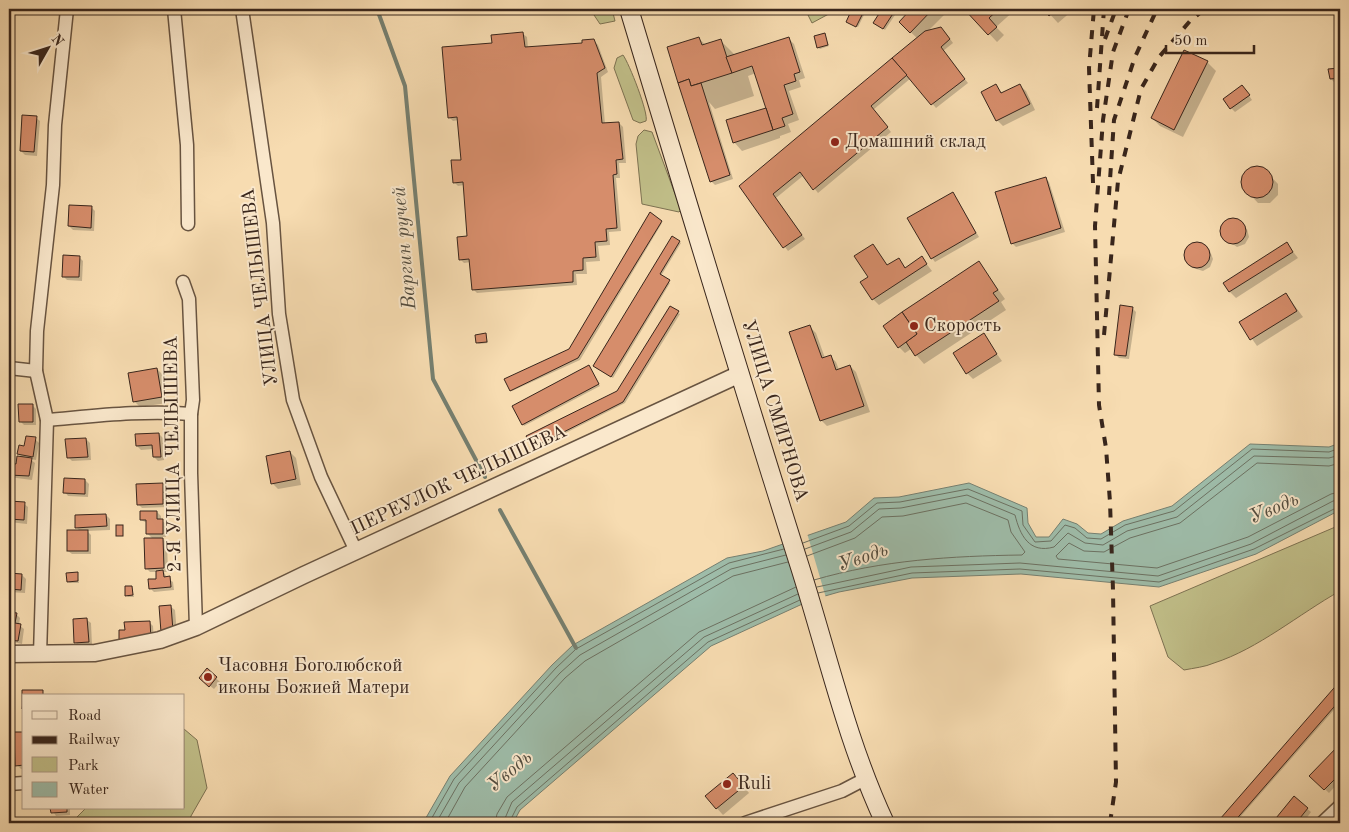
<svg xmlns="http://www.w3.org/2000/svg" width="1349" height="832" viewBox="0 0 1349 832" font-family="'Old Standard TT',serif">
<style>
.green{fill:#c1bf89;stroke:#7d7252}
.water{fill:#9ebca9;stroke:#768071}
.pier{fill:#f7dcb1}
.shadow{fill:#0003}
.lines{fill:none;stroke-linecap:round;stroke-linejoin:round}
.shore{stroke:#6c7162;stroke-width:1}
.stream{stroke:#768071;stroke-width:4}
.building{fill:#d68d6b;stroke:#39261c}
.minor-casing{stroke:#685441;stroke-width:15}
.tertiary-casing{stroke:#685441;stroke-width:19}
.secondary-casing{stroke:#39261c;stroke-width:20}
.minor{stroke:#fae8cc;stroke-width:12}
.tertiary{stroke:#fae8cc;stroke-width:16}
.secondary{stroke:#fae8cc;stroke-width:18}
.rail{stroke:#39261c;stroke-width:4;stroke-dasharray:9 9;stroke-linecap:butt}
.poi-dot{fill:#8f2418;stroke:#fae8cc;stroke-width:2}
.labels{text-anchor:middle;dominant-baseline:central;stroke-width:4;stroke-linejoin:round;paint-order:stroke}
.poi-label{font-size:19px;fill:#39261c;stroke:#fae8cc;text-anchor:start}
.street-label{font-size:19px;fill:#39261c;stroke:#fae8cc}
.water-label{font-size:20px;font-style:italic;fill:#524c3f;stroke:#fae8cc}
</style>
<rect width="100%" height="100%" fill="#f7dcb1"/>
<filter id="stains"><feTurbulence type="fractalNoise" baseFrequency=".004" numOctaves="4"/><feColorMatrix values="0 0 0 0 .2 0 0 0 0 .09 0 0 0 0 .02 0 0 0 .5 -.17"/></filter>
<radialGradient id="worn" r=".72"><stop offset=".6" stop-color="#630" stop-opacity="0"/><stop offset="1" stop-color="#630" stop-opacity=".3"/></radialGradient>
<g class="green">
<polygon points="590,9 612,9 615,21 600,24"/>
<polygon points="805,9 838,9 812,23"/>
<path d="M 623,55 C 629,63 649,114 646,121 L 640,123 L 633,120 L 614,68 L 617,58 Z"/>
<polygon points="644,130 652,132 681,210 679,212 642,204 636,144 638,136"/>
<path d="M 1340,525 L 1340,591 C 1299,614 1258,649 1214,663 C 1205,667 1194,668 1184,670 L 1168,657 L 1150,606 Z"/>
<polygon points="184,729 197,740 207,788 191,816 189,823 71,823 86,808 184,808"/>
</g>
<polygon class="water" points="1340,443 1340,510 1256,554 1159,587 1021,574 912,578 839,592 811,600 711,646 520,810 513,823 423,823 450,776 552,665 573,645 727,558 763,551 846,522 874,498 899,497 969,483 1027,508 1028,523 1036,537 1049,537 1063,519 1077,524 1088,533 1101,534 1123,521 1172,506 1250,444 1329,447"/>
<polygon class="pier" points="807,533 826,598 812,603 783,542"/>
<g class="shadow">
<polygon points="853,9 867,9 858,27 847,21"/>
<polygon points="884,9 899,9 885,30 875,23"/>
<polygon points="913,9 950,9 927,32 945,32 953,43 943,51 968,83 936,108 911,78 873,110 891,132 818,193 804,175 776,198 805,239 788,251 740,186 918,39 900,22"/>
<polygon points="966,9 1016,9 996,27 1004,35 997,42"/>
<polygon points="1045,9 1072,9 1073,10 1058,23"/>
<polygon points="523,34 527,37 528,48 584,44 594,41 598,45 608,72 601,77 605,124 619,123 623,127 626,163 619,163 620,178 616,178 621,231 609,232 610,245 598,246 600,261 586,262 587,274 576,274 577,285 477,293 473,289 471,262 464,263 460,259 469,237 464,185 458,186 454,182 462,161 459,120 453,121 449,117 493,44"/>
<polygon points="824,35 829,46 820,49 818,47"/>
<polygon points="698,38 706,45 721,41 735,55 788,38 794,44 805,78 799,80 801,87 789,91 799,120 788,124 791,132 780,136 780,138 742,151 734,142 767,108 756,73 748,76 754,96 715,109 709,102 733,179 715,185 711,181 669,48"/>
<polygon points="1207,62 1216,71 1183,137 1160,126 1152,118"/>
<polygon points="1340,69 1340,82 1335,83 1331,79 1330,70"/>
<polygon points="1019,85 1026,91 1035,110 1003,126 997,120 996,86 1003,94"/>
<polygon points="1246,91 1252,100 1235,112 1231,108"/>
<polygon points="36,118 40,121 37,156 25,155 21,151"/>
<polygon points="1252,168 1264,169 1278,184 1278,195 1270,203 1258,203 1243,187 1244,175"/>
<polygon points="1045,178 1049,182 1065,232 1016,247 1012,243"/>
<polygon points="953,193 979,237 935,262 932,258"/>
<polygon points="91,207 95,211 94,231 73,230 69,226"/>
<polygon points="1235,220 1247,229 1249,237 1245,244 1237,247 1224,238 1222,229 1226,222"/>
<polygon points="661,222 662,223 580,360 512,391 511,390 570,350"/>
<polygon points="679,242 681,243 661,276 670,283 613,378 596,368"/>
<polygon points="1197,243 1210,251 1213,259 1210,267 1203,271 1193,268 1185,254 1189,246"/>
<polygon points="1287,244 1298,258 1236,298 1230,292 1225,284"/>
<polygon points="873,245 888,266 898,259 906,268 922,258 932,271 879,305 873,299"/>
<polygon points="79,257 83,261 82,281 67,280 63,276"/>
<polygon points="979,263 1005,299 1001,302 1006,310 924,364 911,349 905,353 899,347"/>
<polygon points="1286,294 1303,317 1257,346 1241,323"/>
<polygon points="670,308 680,314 625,403 534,449 533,447 617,392"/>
<polygon points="1132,308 1136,312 1129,359 1119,358 1115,354"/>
<polygon points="810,327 816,333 825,358 830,356 836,362 839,370 850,366 856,372 870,412 827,426 821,420"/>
<polygon points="486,335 488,343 479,344 477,343"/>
<polygon points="983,335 1002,361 973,379 967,373"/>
<polygon points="590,368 600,386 524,426 523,424"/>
<polygon points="157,369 163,375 167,403 140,407 134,401"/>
<polygon points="32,405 36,409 36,425 24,425 20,421"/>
<polygon points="159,434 163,438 164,460 158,461 154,457 153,449 141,450 137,446"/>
<polygon points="35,439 39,443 36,460 30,459 35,463 32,480 9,477 9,462 17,466 23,458 18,453"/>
<polygon points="86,439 90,443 91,460 72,461 68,457"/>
<polygon points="290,452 296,458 301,485 278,489 272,483"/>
<polygon points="85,480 89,484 88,497 68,496 65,492"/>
<polygon points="162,484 166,488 167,507 142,508 138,504"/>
<polygon points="9,502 24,504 28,507 27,524 9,522"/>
<polygon points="157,512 161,516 161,520 166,524 166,537 161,537 167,543 168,572 164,572 167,578 173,582 174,590 154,592 151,589 158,580 157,572 150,572 146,568 153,539 147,533 147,523 141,520"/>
<polygon points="106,515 110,519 110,530 87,531 91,535 91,554 72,554 68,551 80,531 77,528"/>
<polygon points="77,573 79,583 70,583 68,582"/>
<polygon points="9,574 22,575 26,579 25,593 9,592"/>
<polygon points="132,587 134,597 128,597 127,596"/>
<polygon points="171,607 175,610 177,634 162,631"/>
<polygon points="10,613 16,614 20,618 19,625 24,629 22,644 9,641"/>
<polygon points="87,620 91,623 92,645 79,646 75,642"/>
<polygon points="149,622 153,626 154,642 126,631"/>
<polygon points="207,670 220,682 214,689 204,681"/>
<polygon points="1340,683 1340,703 1235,823 1226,823 1221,819"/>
<polygon points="9,696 11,698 11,724 9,724"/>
<polygon points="24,733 24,769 21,769 17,765"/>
<polygon points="1340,745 1340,781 1329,793 1311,776"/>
<polygon points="9,754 13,758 14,771 9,771"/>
<polygon points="739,781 749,793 723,815 706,796"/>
<polygon points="1294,798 1311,812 1303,823 1274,823"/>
<polygon points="51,808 70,808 70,815 56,816"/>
</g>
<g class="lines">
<g class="shore">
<polyline points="1340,463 1329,466 1257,463 1180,523 1130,538 1104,552 1084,551 1069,543 1056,556 1058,559 1157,568 1248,537 1331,494 1340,492"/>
<polyline points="803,543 849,526 877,503 900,502 968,489 1022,511 1023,525 1035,542 1051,541 1065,525 1075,528 1087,538 1101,539 1125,525 1174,511 1252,449 1329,452 1340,448"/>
<path d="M 805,549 L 851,532 L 879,509 L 901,508 L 967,495 L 1015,515 C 1020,535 1029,554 1054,547 L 1068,533 L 1085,543 L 1103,545 L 1127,531 L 1177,517 L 1254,456 L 1329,458 L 1340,455"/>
<path d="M 807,556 L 855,538 L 882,517 L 903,516 L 966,503 L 1008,520 L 1011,532 L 1025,552 L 1022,555 C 952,556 882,560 814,580"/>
<polyline points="817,587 911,567 1020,563 1158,576 1251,544 1333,501 1340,500"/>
<polyline points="818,593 912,573 1020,569 1159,582 1254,549 1340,506"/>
<polyline points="429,823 454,779 556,668 576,649 729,563 784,549"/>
<polyline points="436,823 459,783 560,673 580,655 731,569 786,555"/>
<polyline points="445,823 465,787 565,678 585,661 733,576 788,562"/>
<polyline points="495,823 497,814 507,797 699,632 796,587"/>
<polyline points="503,823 512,802 704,637 798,594"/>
<polyline points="509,823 517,807 708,642 800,600"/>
</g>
<g class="stream">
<polyline points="377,9 405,86 433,379 485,477"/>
<polyline points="500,510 576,648"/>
</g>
</g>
<g class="building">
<polygon points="852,9 865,9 856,27 846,22"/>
<polygon points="882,9 896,9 883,29 873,23"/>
<polygon points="911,9 933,9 910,33 899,22"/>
<polygon points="964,9 999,9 989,18 997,27 988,35"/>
<polygon points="1043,9 1057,9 1049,16"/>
<polygon points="941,27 950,39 941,47 965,79 931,105 892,58 925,31"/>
<polygon points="523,32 525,47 582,43 582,40 594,39 605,68 597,73 602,123 619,122 623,159 616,160 617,174 613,175 617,228 606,229 607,241 595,242 596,257 583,258 583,270 573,271 573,282 472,290 469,259 459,260 457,237 467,236 463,182 453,183 451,160 461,160 457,117 448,118 442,47 492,43 491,35"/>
<polygon points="825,33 828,45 817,48 814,36"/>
<polygon points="699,37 702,45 721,39 732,73 691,86 689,79 678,83 667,47"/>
<polygon points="789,37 800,72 794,74 796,81 784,85 793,114 782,118 785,126 773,130 752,66 732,73 726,57"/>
<polygon points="1184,50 1208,61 1174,130 1151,118"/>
<polygon points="892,58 907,75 871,106 888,127 813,190 800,172 773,194 802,235 783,248 739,186"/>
<polygon points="1340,68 1340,78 1330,79 1328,69"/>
<polygon points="689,79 691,86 701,83 730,175 710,182 678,83"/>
<polygon points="996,84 1001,93 1020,84 1030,104 996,121 981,92"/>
<polygon points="1242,85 1250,95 1230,109 1223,99"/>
<polygon points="766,108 773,130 733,143 726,120"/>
<polygon points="22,115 37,116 34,152 20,151"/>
<circle cx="1257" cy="182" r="16"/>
<polygon points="1046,177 1061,228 1011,244 995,192"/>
<polygon points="953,192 976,233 931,259 907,218"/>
<polygon points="69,205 92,206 91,228 68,226"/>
<polygon points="650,212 662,221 578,358 510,391 504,379 569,349"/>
<circle cx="1233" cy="231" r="13"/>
<polygon points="672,236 680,241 660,274 670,280 611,377 593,366"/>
<polygon points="1287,242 1293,252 1229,292 1223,283"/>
<circle cx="1197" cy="255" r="13"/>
<polygon points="873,244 887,265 899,258 905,268 922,256 927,264 872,300 860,282 868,277 854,256"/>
<polygon points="63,255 80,256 79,277 62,277"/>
<polygon points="979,261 998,290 993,293 999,301 915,356 906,342 917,334 902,312"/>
<polygon points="1286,293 1297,311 1250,340 1239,322"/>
<polygon points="1120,305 1133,307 1126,356 1114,355"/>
<polygon points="670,306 679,311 623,402 532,448 526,436 617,391"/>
<polygon points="902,312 917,334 898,348 883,326"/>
<polygon points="810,325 822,358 831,355 836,370 850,365 864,406 820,421 789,332"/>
<polygon points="486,333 487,342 476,343 475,335"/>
<polygon points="984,333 997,354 966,374 953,353"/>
<polygon points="589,365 599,384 522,425 512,406"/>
<polygon points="157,368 162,397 133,402 128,373"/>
<polygon points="18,404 33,404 33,422 19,422"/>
<polygon points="159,433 161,457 153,457 152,445 136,446 135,434"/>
<polygon points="26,436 36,437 33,457 17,454 19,445 24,446"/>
<polygon points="86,438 88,457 67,458 65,439"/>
<polygon points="290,451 296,479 271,484 266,456"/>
<polygon points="17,456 32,458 29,476 9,475 9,463 16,464"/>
<polygon points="64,478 85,479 85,494 63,493"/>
<polygon points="163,483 163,504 137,505 136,484"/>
<polygon points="9,501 25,502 24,520 9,519"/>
<polygon points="140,511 157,511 157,519 163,519 163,534 146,534 146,520 140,520"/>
<polygon points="106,514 107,526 75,528 75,515"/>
<rect x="116" y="525" width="7" height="11"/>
<rect x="67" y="530" width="21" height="21"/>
<polygon points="144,538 163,538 164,568 145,569"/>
<polygon points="163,570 164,577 170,576 171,587 149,589 148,579 156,579 156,571"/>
<polygon points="78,572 78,581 67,582 66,573"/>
<polygon points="9,573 22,574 21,590 9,589"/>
<polygon points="125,586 132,586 133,595 125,596"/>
<polygon points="171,605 173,631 161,632 159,606"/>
<polygon points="9,612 17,613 15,623 21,624 18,641 9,640"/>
<polygon points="87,618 89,642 74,643 73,619"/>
<polygon points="150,621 151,639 119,641 119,630 125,630 124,622"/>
<polygon points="207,668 217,677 209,687 199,678"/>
<polygon points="1340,681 1340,700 1233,823 1225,823 1220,819"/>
<polygon points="22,690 43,690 43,696 24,696 22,709"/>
<polygon points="14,732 24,732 24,765 15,766"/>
<polygon points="1340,744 1340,774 1324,790 1309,776"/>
<polygon points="733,773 744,786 716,809 705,796"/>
<polygon points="1294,796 1308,808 1296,823 1272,823"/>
<polygon points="50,808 67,808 67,812 51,813"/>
</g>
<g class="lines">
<defs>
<g id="minor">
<polyline points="174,9 187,145 188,224"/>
<polyline points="242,9 273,223 279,314 293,400 321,477 356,551"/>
<polyline points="183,282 189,299 193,400 191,414 191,473 196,627"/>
<polyline points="9,368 36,371"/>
<path d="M 47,420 C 95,416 143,410 191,414"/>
<polyline points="40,655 47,420 36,371 37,331 53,185 55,125 67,9"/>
<polyline points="9,784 24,783"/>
<polyline points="745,823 842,791 865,779"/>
<polyline points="1322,823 1340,806"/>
</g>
<polyline id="tertiary" points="9,654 95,653 160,640 196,627 304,575 740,374"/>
<path id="secondary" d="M 629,9 C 685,195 741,381 800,567 C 827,652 847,742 885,823"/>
</defs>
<use href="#minor" class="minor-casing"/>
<use href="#tertiary" class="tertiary-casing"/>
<use href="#secondary" class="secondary-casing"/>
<use href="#minor" class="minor"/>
<use href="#tertiary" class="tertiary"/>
<use href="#secondary" class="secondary"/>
<g class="rail">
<polyline points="1105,39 1116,9"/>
<polyline points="1097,108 1104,9"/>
<polyline points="1093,183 1089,68 1094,9"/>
<polyline points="1109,195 1114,120 1135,57 1157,9"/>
<polyline points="1104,335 1118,181 1141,89 1159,57 1190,21 1205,9"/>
<polyline points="1110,823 1116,782 1113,590 1110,502 1106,448 1099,405 1095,226 1103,120 1113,52 1129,9"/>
</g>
</g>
<g class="poi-dot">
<circle cx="835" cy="142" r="5"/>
<circle cx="914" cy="326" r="5"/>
<circle cx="208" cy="677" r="5"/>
<circle cx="727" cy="784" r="5"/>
</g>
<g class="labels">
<g class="poi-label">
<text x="845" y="142">Домашний склад</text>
<text x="924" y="326">Скорость</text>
<text x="218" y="666">Часовня Боголюбской<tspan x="218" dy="22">иконы Божией Матери</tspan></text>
<text x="737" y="784">Ruli</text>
</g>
<g class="street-label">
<text transform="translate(261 287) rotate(-97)">УЛИЦА ЧЕЛЫШЕВА</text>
<text transform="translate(774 411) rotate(73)">УЛИЦА СМИРНОВА</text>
<text transform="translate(174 454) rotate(-91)">2-Я УЛИЦА ЧЕЛЫШЕВА</text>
<text transform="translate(459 481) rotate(-25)">ПЕРЕУЛОК ЧЕЛЫШЕВА</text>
</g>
<g class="water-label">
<text transform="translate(405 248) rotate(-95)">Варгин ручей</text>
<text transform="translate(1274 509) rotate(-23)">Уводь</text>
<text transform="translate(863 558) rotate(-19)">Уводь</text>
<text transform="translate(510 772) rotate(-40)">Уводь</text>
</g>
</g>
<rect width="1349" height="832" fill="none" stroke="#f7dcb1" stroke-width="30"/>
<rect x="10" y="10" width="1329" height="812" fill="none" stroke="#39261c" stroke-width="2.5"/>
<rect x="15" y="15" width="1319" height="802" fill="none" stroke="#39261c"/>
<rect x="22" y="694" width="162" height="115" fill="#fae8cc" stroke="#ad9a86"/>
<rect x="32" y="711" width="25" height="8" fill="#fae8cc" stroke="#ad9a86"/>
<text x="68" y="720" font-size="15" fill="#39261c">Road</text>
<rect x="32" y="736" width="25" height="8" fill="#39261c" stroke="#ad9a86"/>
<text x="68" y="744" font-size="15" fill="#39261c">Railway</text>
<rect x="32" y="757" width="25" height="15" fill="#c1bf89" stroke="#ad9a86"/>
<text x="68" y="770" font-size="15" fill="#39261c">Park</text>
<rect x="32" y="782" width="25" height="15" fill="#9ebca9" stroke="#ad9a86"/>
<text x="68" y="794" font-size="15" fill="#39261c">Water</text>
<g transform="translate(48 48) rotate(51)" stroke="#fae8cc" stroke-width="4" paint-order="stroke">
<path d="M0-4L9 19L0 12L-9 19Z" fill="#39261c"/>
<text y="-8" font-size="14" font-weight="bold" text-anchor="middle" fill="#39261c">N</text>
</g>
<path d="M1166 45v8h88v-8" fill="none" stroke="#39261c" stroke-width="2.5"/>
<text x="1174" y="45" font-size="15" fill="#39261c" stroke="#fae8cc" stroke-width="4" paint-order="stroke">50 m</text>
<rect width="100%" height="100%" filter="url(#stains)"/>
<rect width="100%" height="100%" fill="url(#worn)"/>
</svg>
